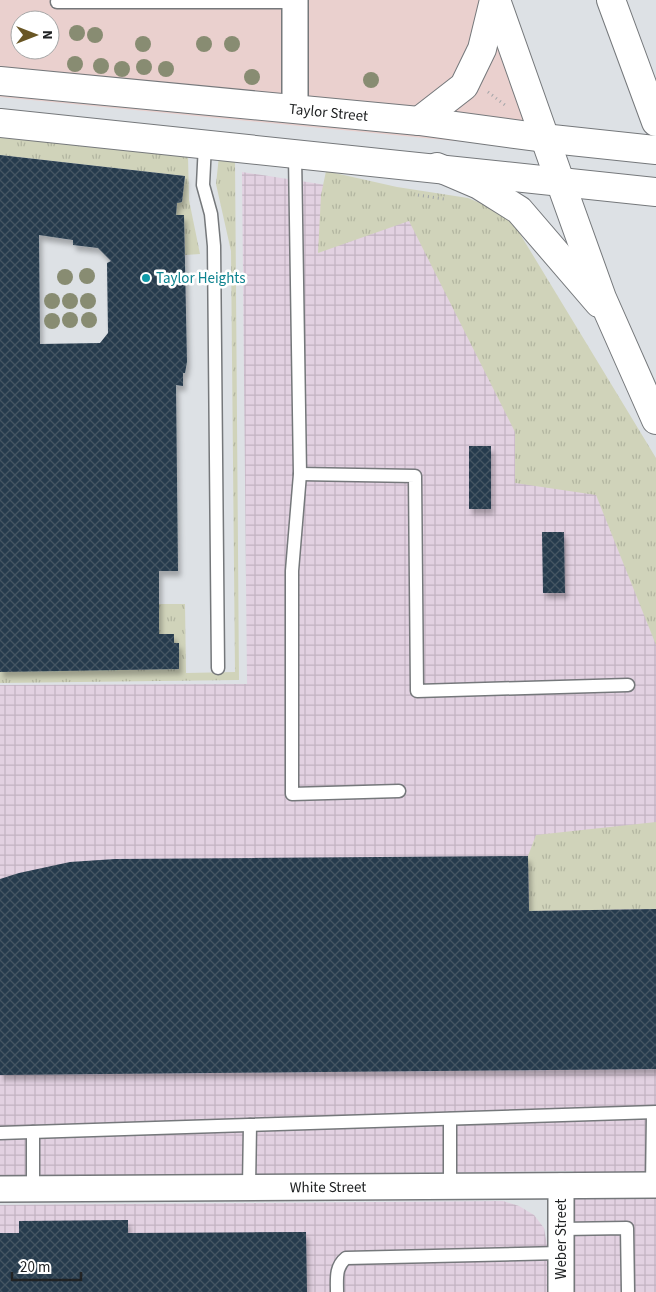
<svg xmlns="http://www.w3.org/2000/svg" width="656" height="1292" viewBox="0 0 656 1292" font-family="'Source Sans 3',sans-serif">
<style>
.commercial{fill:#ead0ce;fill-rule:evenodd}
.industrial{fill:url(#industrial-grid)}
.grass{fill:url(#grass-tufts)}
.building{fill:url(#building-cross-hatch);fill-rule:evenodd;filter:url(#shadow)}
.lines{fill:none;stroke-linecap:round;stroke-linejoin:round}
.service-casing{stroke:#75787b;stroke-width:15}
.minor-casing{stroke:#75787b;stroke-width:28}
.secondary-casing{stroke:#75787b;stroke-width:30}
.motorway-casing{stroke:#75787b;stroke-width:30}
.path{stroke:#a0a4a7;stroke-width:3;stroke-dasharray:1 4;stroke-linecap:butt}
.service{stroke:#fff;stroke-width:12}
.minor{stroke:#fff;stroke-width:25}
.secondary{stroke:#fff;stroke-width:28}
.motorway{stroke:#fff;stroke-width:28}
.tree{fill:#888c72}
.culture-dot{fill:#0f9aa8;stroke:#fff;stroke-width:2}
.labels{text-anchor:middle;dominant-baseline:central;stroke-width:5;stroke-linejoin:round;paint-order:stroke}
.street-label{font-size:15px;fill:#212324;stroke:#fff}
.culture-label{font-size:15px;fill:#0d838f;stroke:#fff;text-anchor:start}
</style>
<defs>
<pattern id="industrial-grid" width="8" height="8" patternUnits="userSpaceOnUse" patternTransform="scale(1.25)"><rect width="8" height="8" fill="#e2d1e1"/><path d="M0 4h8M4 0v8" fill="none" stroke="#c2b3c1"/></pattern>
<pattern id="grass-tufts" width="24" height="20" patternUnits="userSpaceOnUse" patternTransform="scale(1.25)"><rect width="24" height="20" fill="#d0d3ba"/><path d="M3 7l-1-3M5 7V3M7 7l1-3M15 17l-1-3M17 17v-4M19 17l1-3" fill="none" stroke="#b2b5a0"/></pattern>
<pattern id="building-cross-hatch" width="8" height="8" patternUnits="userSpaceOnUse" patternTransform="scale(1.25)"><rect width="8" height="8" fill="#263b4d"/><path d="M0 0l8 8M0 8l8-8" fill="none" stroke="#445563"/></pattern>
<filter id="shadow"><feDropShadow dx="3" dy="5.5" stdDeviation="2.5" flood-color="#0004"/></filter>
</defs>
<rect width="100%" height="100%" fill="#dde1e5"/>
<path class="commercial" d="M 0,0 L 483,0 L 538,149 L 0,97 ZM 20,20 L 50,20 L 50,50 L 20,50 Z"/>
<g class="industrial">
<polygon points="242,172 480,209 656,507 656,1292 574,1292 573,1171 0,1177 0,685 247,684"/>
<polygon points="503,1201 519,1206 534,1215 544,1228 548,1251 548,1292 0,1292 0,1205"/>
</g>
<g class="grass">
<polygon points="0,135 188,156 189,200 200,254 185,255 184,216 176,215 177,203 182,202 185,176 0,155"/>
<polygon points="219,156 235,158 239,680 0,683 0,671 179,669 179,644 174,643 174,634 159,634 159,604 185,604 186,673 235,672 231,251 216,184"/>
<polygon points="326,171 397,187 468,198 490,207 514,224 656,458 656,645 596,495 515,483 515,432 409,221 318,253 321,195"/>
<polygon points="656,822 656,909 529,911 528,856 536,835"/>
</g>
<g class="building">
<path d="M 0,155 L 185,176 L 182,202 L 177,203 L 176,215 L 184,215 L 187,362 L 185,373 L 183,373 L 183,386 L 176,385 L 178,571 L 159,571 L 159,634 L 174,634 L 174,643 L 179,643 L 179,669 L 0,672 ZM 39,235 L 73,240 L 73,245 L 98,248 L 111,261 L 107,263 L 108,333 L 100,343 L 40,344 Z"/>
<rect x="469" y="446" width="22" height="63"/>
<polygon points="542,532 564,532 565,593 543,593"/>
<polygon points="528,856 529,911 656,909 656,1069 0,1075 0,879 19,873 70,862 115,859"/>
<polygon points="128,1220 128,1233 306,1232 307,1292 0,1292 0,1233 19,1233 19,1221"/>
</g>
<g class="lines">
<defs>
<g id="service">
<polyline points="57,2 295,2"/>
<polyline points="205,144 203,185 211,214 214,246 218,668"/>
<polyline points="295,155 300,474 292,571 292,794 399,791"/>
<polyline points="300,474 415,476 417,691 628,685"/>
<polyline points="450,1119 450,1185"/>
<polyline points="33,1132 33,1189"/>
<polyline points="0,1133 656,1112"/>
<polyline points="652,1185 653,1113"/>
<polyline points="249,1187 250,1125"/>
<polyline points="561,1229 627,1228 628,1292"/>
<path d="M 337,1292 C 337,1279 335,1267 346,1258 L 561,1253"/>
</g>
<g id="minor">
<polyline points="295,0 295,108"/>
<polyline points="561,1186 561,1292"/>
<path id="s1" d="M 0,1189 L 656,1185"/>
</g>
<g id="secondary">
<polyline points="496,0 560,181"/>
<path id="s2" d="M 0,81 L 419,121 L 552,139 L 656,150"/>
<polyline points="419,121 464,86 482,49 494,0"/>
<polyline points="0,123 656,192"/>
</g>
<g id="motorway">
<polyline points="611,0 656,122"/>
<polyline points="437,167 479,185 519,210 599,303"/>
<polyline points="560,181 602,298 656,420"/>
</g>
</defs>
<use href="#service" class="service-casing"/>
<use href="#minor" class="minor-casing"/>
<use href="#secondary" class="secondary-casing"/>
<use href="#motorway" class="motorway-casing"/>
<g class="path">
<polyline points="488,92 505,105"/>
<polyline points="418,195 444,199"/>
</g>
<use href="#service" class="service"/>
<use href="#minor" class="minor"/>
<use href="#secondary" class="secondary"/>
<use href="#motorway" class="motorway"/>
</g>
<g class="tree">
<circle cx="77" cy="33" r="8"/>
<circle cx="95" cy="35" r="8"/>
<circle cx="143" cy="44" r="8"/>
<circle cx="204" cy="44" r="8"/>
<circle cx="232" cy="44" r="8"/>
<circle cx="75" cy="64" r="8"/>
<circle cx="101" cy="66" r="8"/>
<circle cx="144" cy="67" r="8"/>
<circle cx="122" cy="69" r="8"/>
<circle cx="166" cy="69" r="8"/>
<circle cx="252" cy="77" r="8"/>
<circle cx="371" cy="80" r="8"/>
<circle cx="87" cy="276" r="8"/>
<circle cx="65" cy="277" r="8"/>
<circle cx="52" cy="301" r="8"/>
<circle cx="70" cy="301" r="8"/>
<circle cx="88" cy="301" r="8"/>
<circle cx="70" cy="320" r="8"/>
<circle cx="89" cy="320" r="8"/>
<circle cx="52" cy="321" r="8"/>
</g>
<circle class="culture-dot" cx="146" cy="278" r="5"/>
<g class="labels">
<g class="street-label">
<text stroke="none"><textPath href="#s2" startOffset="330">Taylor Street</textPath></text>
<text stroke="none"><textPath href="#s1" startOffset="328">White Street</textPath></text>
<text transform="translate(561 1239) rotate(-90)">Weber Street</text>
</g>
<g class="culture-label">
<text x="156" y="278">Taylor Heights</text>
</g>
</g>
<g transform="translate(35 35) rotate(90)"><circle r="24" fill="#ffffff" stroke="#a6a7a7"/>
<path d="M0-4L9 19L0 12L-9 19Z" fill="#695624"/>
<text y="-8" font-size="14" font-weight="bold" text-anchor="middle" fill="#212324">N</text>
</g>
<path d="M12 1272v8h69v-8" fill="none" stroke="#212324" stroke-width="2.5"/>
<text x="20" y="1272" font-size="15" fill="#212324" stroke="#ffffff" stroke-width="4" paint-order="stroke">20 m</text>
</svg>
